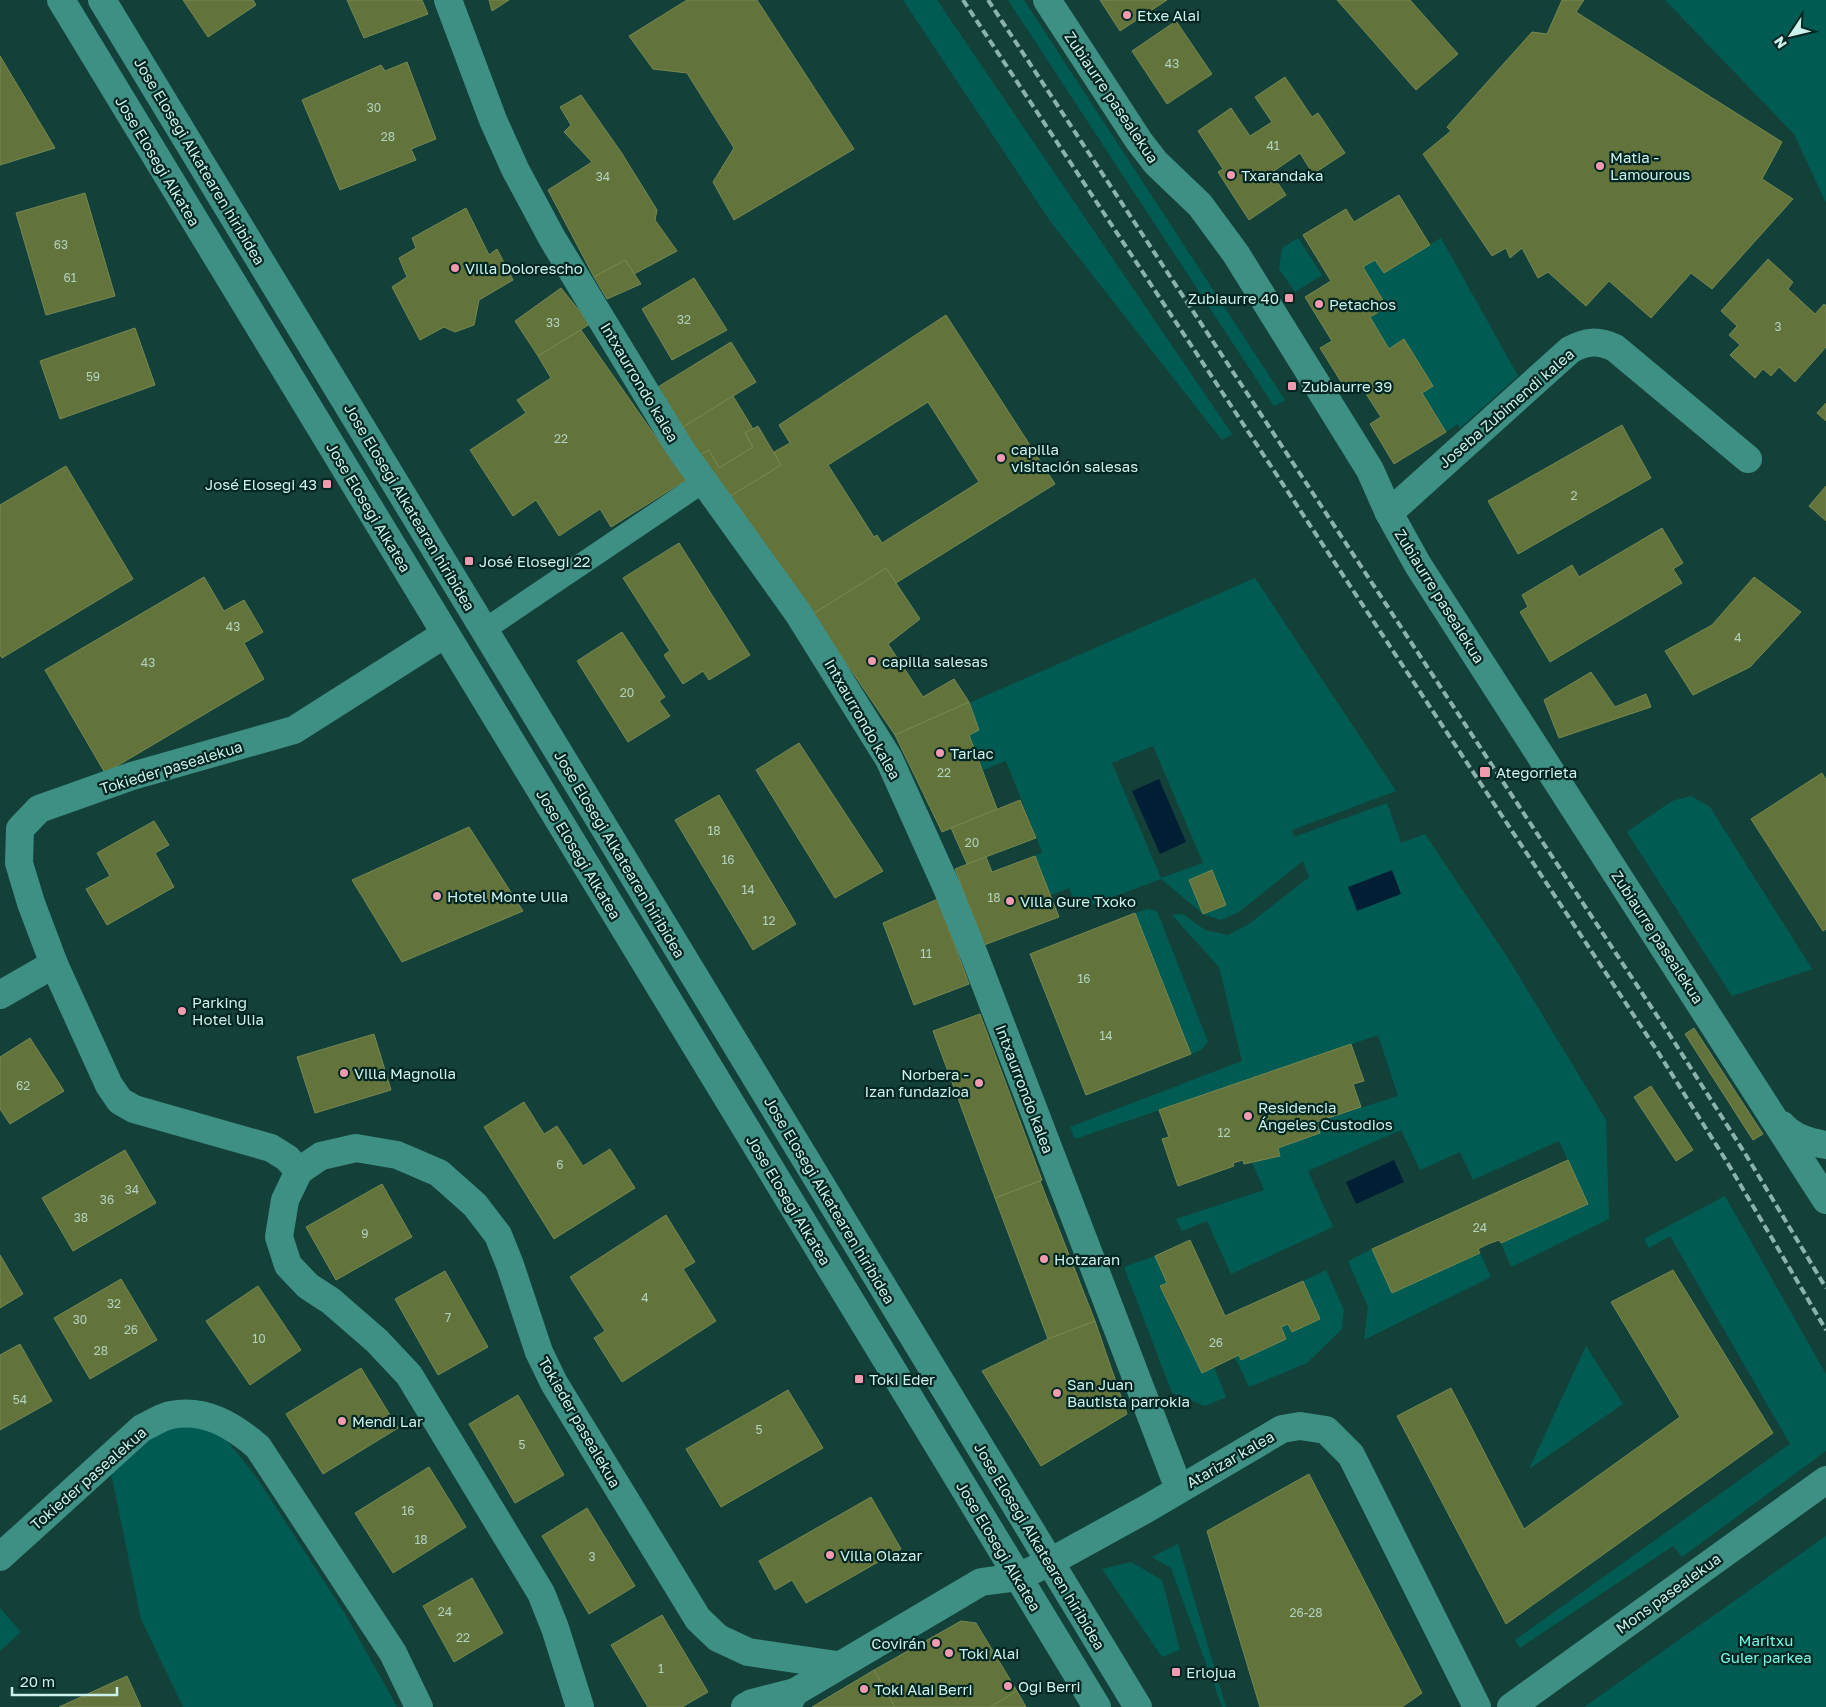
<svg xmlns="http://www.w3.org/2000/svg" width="1826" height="1707" viewBox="0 0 1826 1707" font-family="'Golos Text',sans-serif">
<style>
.green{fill:#005c52;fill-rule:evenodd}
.water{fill:#011f34}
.building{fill:#63733c;stroke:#778850;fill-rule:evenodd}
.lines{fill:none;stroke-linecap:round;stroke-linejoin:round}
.pedestrian{stroke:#3e9084;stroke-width:22}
.minor{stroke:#3e9084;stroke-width:28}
.secondary{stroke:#3e9084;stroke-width:28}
.rail{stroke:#8bb3ac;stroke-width:4;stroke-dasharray:8 4;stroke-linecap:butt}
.poi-dot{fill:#f19ab0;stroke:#022621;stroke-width:2}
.labels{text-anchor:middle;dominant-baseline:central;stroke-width:4.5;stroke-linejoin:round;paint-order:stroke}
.number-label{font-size:12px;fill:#b1d2be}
.poi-label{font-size:15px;fill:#cbf1ea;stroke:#022621;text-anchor:start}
.street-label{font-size:15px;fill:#cbf1ea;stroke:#022621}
.park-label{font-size:15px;fill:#75f8e6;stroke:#022621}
</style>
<rect width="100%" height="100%" fill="#14403a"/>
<g class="green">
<polygon points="903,0 937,0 1232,434 1222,440 1050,221"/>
<polygon points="1008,0 1024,0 1285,400 1274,406"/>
<polygon points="1665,0 1826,0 1826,203 1794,134"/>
<polygon points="1298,238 1322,275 1295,292 1279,269 1282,248"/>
<polygon points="1441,238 1518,376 1460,428 1457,424 1446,432 1422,393 1433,386 1405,340 1389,349 1370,317 1386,307 1363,267 1375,260 1384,273"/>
<path d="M 1255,578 L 1396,791 L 1292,830 L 1294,837 L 1387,803 L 1401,843 L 1425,834 L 1508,958 L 1606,1120 L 1609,1219 L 1511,1267 L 1501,1243 L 1588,1204 L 1559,1141 L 1473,1180 L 1460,1152 L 1420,1170 L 1401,1130 L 1308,1171 L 1333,1227 L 1231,1274 L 1207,1221 L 1182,1231 L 1176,1219 L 1264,1190 L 1252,1162 L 1280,1156 L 1278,1148 L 1316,1122 L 1398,1096 L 1378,1035 L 1075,1139 L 1070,1127 L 1242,1061 L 1219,967 L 1172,915 L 1183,914 L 1205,930 L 1228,935 L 1249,924 L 1309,877 L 1303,861 L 1239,912 L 1221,920 L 1203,914 L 1161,879 L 1078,910 L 1069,888 L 1051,895 L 1035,856 L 1042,852 L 1006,761 L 983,770 L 969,735 L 969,703 ZM 1153,746 L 1203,863 L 1161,878 L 1112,763 Z"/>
<polygon points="1691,796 1710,807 1812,969 1732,996 1627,832 1672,801"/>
<polygon points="1148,909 1157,911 1208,1042 1201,1050 1191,1054 1135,913"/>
<polygon points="1725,1196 1826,1374 1826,1451 1682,1557 1673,1546 1520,1648 1515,1640 1790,1444 1670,1236 1649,1248 1644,1239"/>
<polygon points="1372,1249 1392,1292 1480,1253 1491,1277 1364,1340 1368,1307 1348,1261"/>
<polygon points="1155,1256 1167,1283 1160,1287 1184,1339 1186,1338 1214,1367 1226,1397 1205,1406 1172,1393 1124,1267"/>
<polygon points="1326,1270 1344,1310 1342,1329 1307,1363 1249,1387 1235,1357 1239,1355 1241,1360 1286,1339 1281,1327 1288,1324 1292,1332 1320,1319 1303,1281"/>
<polygon points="1586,1346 1623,1404 1529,1469"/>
<polygon points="189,1423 225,1438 257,1478 344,1612 397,1707 183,1707 141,1619 111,1473 150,1435"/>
<polygon points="1826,1536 1826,1707 1584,1707"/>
<polygon points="1178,1544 1226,1707 1222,1707 1171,1568 1152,1557"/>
<polygon points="1131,1562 1162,1580 1180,1650 1162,1657 1102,1569"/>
<polygon points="0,1608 21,1632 0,1651"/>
</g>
<g class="water">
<polygon points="1159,779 1186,842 1160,854 1132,791"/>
<polygon points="1392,870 1401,894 1357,911 1348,887"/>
<polygon points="1394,1160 1404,1182 1356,1204 1346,1182"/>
</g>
<g class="building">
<polygon points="183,0 253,0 256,5 208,37"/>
<polygon points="347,0 422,0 428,14 364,38"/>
<polygon points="489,0 509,0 492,11"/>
<polygon points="687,0 757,0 854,149 734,220 713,182 734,148 687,73 653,69 629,36"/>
<polygon points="1100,0 1167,0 1120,31"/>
<polygon points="1337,0 1410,0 1458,54 1416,90"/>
<polygon points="1562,0 1584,0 1576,12 1782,142 1762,179 1793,199 1712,289 1691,273 1651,318 1609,281 1586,306 1548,272 1538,278 1522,248 1510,258 1506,248 1492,256 1423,154 1451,131 1447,127 1532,32 1547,34"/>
<polygon points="1176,21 1212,74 1167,104 1132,51"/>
<polygon points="0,56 55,148 0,165"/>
<polygon points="407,62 436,139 411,149 416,160 340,190 302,100 381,65 385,71"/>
<polygon points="1285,77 1312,117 1318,113 1345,153 1313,174 1300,153 1271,173 1286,195 1249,220 1218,172 1223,169 1198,131 1231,108 1250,136 1272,122 1255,97"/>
<polygon points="581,95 621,152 657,210 655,220 677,251 634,274 625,260 594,277 548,190 592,162 564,132 571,125 560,107"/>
<polygon points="85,193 115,296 46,315 16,213"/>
<polygon points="1399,195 1430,245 1384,273 1375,260 1363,267 1387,307 1370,317 1389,349 1404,339 1433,386 1422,393 1446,432 1394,464 1370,424 1381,417 1357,380 1345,388 1320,348 1332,341 1305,297 1331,281 1303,235 1346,209 1354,222"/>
<polygon points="466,208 489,255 497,249 513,280 479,300 474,325 455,332 444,327 420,340 392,287 407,277 399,258 416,248 412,238"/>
<polygon points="1768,259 1793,282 1788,289 1815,314 1824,304 1826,306 1826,347 1795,382 1779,367 1771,376 1763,369 1755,378 1730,355 1740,345 1729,335 1737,326 1721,311"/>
<polygon points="625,260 641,284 607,299 594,277"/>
<polygon points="694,278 727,330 672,360 642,309"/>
<polygon points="561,288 590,324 538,356 515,321"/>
<path d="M 946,315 L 1055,484 L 896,583 L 886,568 L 813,614 L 727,498 L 781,465 L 774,452 L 790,443 L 779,425 ZM 928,402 L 979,482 L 882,543 L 877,535 L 874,537 L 828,465 Z"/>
<polygon points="135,328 155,385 60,419 40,361"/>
<polygon points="581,330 686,480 611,527 600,509 559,536 536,500 513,516 470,450 526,413 517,400 551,378 538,356"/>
<polygon points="731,342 756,382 683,427 658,387"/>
<polygon points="733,396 753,429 745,433 753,447 719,468 709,450 700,455 683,427"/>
<polygon points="1826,403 1826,421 1817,413"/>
<polygon points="1622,425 1651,478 1518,554 1488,501"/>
<polygon points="758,426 781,465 727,498 700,455 709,450 719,468 753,447 745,433"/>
<polygon points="66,466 133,579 2,658 0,655 0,505"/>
<polygon points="1826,486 1826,521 1809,506"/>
<polygon points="1662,528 1683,563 1673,569 1682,583 1550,662 1520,612 1528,607 1522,595 1572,565 1579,577"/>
<polygon points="679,543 750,655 709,680 703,671 683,684 664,655 670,651 623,578"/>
<polygon points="886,568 920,619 888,644 923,697 954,679 969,702 895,735 813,614"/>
<polygon points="204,577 224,611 244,600 263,632 244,643 264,679 105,773 45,670"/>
<polygon points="1754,577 1801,612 1750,667 1693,695 1665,651 1712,625"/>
<polygon points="622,632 665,697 659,701 670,716 628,742 577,661"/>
<polygon points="1591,672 1615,707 1646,694 1651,707 1559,738 1544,700"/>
<polygon points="969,702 979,730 969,735 997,809 942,832 895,735"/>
<polygon points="799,743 883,871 835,898 756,770"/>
<polygon points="1822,773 1826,780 1826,929 1823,931 1751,819"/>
<polygon points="719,795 796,924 753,950 675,820"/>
<polygon points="1020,800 1036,838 967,864 951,828"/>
<polygon points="154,821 169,845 155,853 174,887 107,925 86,889 110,876 97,853"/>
<polygon points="469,827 523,911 402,962 352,880"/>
<polygon points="1035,856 1059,917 984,945 955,869 986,857 992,872"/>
<polygon points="1212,870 1226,905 1203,914 1189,880"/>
<polygon points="938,899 969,984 914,1005 883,923"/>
<polygon points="1135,913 1191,1054 1086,1095 1030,954"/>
<polygon points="980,1014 1042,1180 995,1198 933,1031"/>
<polygon points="1694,1028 1763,1134 1753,1140 1685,1034"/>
<polygon points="374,1034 391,1090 315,1113 297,1057"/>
<polygon points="30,1038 64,1091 10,1124 0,1109 0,1057"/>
<polygon points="1351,1044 1364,1081 1353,1084 1361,1107 1316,1122 1320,1133 1278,1148 1280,1156 1244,1164 1243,1160 1233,1163 1234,1166 1178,1186 1162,1139 1169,1137 1159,1110"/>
<polygon points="1651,1086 1693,1150 1676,1161 1634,1097"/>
<polygon points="524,1102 544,1134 557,1126 583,1166 610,1149 635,1188 554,1239 484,1127"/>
<polygon points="125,1150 156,1203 73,1251 42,1198"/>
<polygon points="1568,1160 1588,1204 1501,1243 1499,1240 1488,1244 1478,1249 1480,1253 1392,1293 1372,1249"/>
<polygon points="1040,1181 1095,1321 1048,1339 995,1198"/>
<polygon points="382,1184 412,1237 336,1280 306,1227"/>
<polygon points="666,1215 695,1262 683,1269 716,1321 622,1382 594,1338 605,1331 570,1277"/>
<polygon points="1190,1240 1225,1316 1303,1281 1320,1319 1292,1332 1288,1324 1281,1327 1286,1339 1241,1360 1239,1355 1202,1373 1160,1286 1167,1283 1155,1256"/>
<polygon points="0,1255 23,1294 0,1308"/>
<polygon points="1673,1270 1773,1433 1506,1624 1397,1416 1451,1388 1524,1529 1680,1417 1611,1302"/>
<polygon points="445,1271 488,1347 438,1375 395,1299"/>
<polygon points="121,1279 157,1340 90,1379 54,1318"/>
<polygon points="258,1286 301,1350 250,1385 206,1321"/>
<polygon points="1095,1321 1127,1414 1041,1466 982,1371 1048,1339"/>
<polygon points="20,1344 52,1401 0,1430 0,1355"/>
<polygon points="361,1368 398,1428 323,1474 286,1414"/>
<polygon points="788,1390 823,1448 721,1507 686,1449"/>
<polygon points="518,1395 564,1475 515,1503 469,1424"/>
<polygon points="429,1467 466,1527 393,1573 355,1513"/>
<polygon points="1309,1474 1422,1693 1402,1707 1260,1707 1207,1531"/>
<polygon points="871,1497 901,1549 806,1603 792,1580 775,1590 759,1561"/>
<polygon points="587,1508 635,1586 589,1614 542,1536"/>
<polygon points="472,1578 503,1633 454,1662 423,1606"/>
<polygon points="662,1615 708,1692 682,1707 648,1707 611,1645"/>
<polygon points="961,1621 976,1623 1017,1691 990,1707 895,1707 874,1670"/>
<polygon points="874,1670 895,1707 812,1707"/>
<polygon points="127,1676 141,1707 59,1707"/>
<polygon points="1017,1691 1026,1707 990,1707"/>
</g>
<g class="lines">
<polyline class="pedestrian" points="484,630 703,482"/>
<g class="minor">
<polyline points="448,0 493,120 515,169 552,238 679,447 798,613 889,759 947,888 975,957 1179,1489"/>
<polyline points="1047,0 1139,141 1156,163 1200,205 1236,254 1370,470 1389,513 1418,565 1826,1200"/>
<path d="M 1389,513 L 1570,350 C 1586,341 1598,340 1615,348 L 1748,459"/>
<polyline points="54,964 31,903 19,863 20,829 39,809 132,776 294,730 445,634"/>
<polyline points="0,995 54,964 109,1085 120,1101 134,1109 271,1148 287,1158 299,1171"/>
<path d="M 1782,1125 C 1794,1138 1809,1142 1826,1145"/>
<path d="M 0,1557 L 142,1428 C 151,1424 161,1417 171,1415 C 205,1408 234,1426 258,1447 L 393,1653 L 419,1707"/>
<polyline points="580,1707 555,1628 541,1593 409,1375 377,1341 331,1301 308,1286 288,1265 279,1237 285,1200 299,1171 321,1156 356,1148 397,1155 439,1173 475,1205 498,1235 510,1265 539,1352 554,1383 698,1619 718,1638 748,1652 837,1665"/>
<polyline points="745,1707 752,1703 795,1692"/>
<polyline points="786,1707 795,1692 981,1582 1018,1577 1050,1562 1148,1508 1282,1429 1300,1426 1326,1430 1351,1455 1477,1707"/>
</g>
<g class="secondary">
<polyline points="61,0 1097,1707"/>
<polyline points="102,0 1138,1707"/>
<polyline points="1511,1707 1826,1480"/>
</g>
<g class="rail">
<polyline points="963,0 1656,1049 1727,1162 1826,1330"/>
<polyline points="988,0 1673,1040 1746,1155 1826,1288"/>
</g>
</g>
<g class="poi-dot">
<circle cx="1127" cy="15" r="5"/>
<circle cx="1600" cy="166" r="5"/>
<circle cx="1231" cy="175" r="5"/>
<circle cx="455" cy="268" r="5"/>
<rect x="1284" y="293" width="10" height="10" rx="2.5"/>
<circle cx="1319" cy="304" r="5"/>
<rect x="1287" y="381" width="10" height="10" rx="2.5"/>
<circle cx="1001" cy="458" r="5"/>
<rect x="322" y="479" width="10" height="10" rx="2.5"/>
<rect x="464" y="556" width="10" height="10" rx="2.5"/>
<circle cx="872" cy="661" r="5"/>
<circle cx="940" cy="753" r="5"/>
<rect x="1479" y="766" width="12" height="12" rx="2.5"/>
<circle cx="437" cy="896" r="5"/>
<circle cx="1010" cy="901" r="5"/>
<circle cx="182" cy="1011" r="5"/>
<circle cx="344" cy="1073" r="5"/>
<circle cx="979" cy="1083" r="5"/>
<circle cx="1248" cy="1116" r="5"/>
<circle cx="1044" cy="1259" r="5"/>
<rect x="854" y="1374" width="10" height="10" rx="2.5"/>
<circle cx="1057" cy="1393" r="5"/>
<circle cx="342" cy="1421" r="5"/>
<circle cx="830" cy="1555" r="5"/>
<circle cx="936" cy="1643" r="5"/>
<circle cx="949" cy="1653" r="5"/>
<rect x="1171" y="1667" width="10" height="10" rx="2.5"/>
<circle cx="1008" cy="1686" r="5"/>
<circle cx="864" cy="1689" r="5"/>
</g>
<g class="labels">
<g class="number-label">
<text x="1172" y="63">43</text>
<text x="374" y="107">30</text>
<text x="388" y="136">28</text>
<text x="1273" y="145">41</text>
<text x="603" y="176">34</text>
<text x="61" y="244">63</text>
<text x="70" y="277">61</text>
<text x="684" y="319">32</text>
<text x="553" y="322">33</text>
<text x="1778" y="326">3</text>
<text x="93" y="376">59</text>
<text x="561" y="438">22</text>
<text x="1574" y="495">2</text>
<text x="233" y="626">43</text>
<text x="1738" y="637">4</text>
<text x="148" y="662">43</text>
<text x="627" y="692">20</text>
<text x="944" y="772">22</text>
<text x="714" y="830">18</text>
<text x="972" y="842">20</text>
<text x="728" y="859">16</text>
<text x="748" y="889">14</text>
<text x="994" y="897">18</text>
<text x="769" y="920">12</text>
<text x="926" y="953">11</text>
<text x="1084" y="978">16</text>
<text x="1106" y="1035">14</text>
<text x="23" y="1085">62</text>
<text x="1224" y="1132">12</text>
<text x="560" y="1164">6</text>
<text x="132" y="1189">34</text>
<text x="107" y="1199">36</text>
<text x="81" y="1217">38</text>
<text x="1480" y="1227">24</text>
<text x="365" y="1233">9</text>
<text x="645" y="1297">4</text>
<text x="114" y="1303">32</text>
<text x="448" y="1317">7</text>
<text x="80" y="1319">30</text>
<text x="131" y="1329">26</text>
<text x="259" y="1338">10</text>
<text x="1216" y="1342">26</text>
<text x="101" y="1350">28</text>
<text x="20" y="1399">54</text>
<text x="759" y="1429">5</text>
<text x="522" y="1444">5</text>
<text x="408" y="1510">16</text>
<text x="421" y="1539">18</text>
<text x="592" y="1556">3</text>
<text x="445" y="1611">24</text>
<text x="1306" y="1612">26-28</text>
<text x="463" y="1637">22</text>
<text x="661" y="1668">1</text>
</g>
<g class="poi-label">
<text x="1137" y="15">Etxe Alai</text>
<text x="1610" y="157">Matia -<tspan x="1610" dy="17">Lamourous</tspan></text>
<text x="1241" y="175">Txarandaka</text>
<text x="465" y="268">Villa Dolorescho</text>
<text x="1279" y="298" text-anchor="end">Zubiaurre 40</text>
<text x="1329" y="304">Petachos</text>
<text x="1302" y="386">Zubiaurre 39</text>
<text x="1011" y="449">capilla<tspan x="1011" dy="17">visitación salesas</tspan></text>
<text x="317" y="484" text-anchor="end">José Elosegi 43</text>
<text x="479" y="561">José Elosegi 22</text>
<text x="882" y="661">capilla salesas</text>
<text x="950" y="753">Tarlac</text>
<text x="1496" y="772">Ategorrieta</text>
<text x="447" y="896">Hotel Monte Ulia</text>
<text x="1020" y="901">Villa Gure Txoko</text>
<text x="192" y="1002">Parking<tspan x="192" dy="17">Hotel Ulia</tspan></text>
<text x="354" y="1073">Villa Magnolia</text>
<text x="969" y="1074" text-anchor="end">Norbera -<tspan x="969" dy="17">Izan fundazioa</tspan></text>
<text x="1258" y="1107">Residencia<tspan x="1258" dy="17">Ángeles Custodios</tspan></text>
<text x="1054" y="1259">Hotzaran</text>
<text x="869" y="1379">Toki Eder</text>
<text x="1067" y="1384">San Juan<tspan x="1067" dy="17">Bautista parrokia</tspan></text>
<text x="352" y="1421">Mendi Lar</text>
<text x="840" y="1555">Villa Olazar</text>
<text x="926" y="1643" text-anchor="end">Covirán</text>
<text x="959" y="1653">Toki Alai</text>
<text x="1186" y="1672">Erlojua</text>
<text x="1018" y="1686">Ogi Berri</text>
<text x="874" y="1689">Toki Alai Berri</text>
</g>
<g class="street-label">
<text transform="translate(1112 97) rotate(56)">Zubiaurre pasealekua</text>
<text transform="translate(158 161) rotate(59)">Jose Elosegi Alkatea</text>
<text transform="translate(200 161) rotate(59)">Jose Elosegi Alkatearen hiribidea</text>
<text transform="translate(640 382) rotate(59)">Intxaurrondo kalea</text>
<text transform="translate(1506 408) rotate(-41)">Joseba Zubimendi kalea</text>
<text transform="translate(369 507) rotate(59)">Jose Elosegi Alkatea</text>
<text transform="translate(410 507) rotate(59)">Jose Elosegi Alkatearen hiribidea</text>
<text transform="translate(1440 596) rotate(58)">Zubiaurre pasealekua</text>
<text transform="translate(863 719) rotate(60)">Intxaurrondo kalea</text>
<text transform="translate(171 767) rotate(-17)">Tokieder pasealekua</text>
<text transform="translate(579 854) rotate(59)">Jose Elosegi Alkatea</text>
<text transform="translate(620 854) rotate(59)">Jose Elosegi Alkatearen hiribidea</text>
<text transform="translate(1658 937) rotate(57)">Zubiaurre pasealekua</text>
<text transform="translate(1025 1089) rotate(69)">Intxaurrondo kalea</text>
<text transform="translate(789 1200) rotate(59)">Jose Elosegi Alkatea</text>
<text transform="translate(830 1200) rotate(59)">Jose Elosegi Alkatearen hiribidea</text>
<text transform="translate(580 1422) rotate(60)">Tokieder pasealekua</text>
<text transform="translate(1230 1459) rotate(-30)">Atarizar kalea</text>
<text transform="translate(88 1478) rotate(-41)">Tokieder pasealekua</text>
<text transform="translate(999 1546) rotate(59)">Jose Elosegi Alkatea</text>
<text transform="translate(1040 1546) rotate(59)">Jose Elosegi Alkatearen hiribidea</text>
<text transform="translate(1668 1593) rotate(-36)">Mons pasealekua</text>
</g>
<g class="park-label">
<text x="1766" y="1640">Maritxu<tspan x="1766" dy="17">Guler parkea</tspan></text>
</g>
</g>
<g transform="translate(1791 35) rotate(235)" stroke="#022621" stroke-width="4" paint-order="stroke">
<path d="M0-4L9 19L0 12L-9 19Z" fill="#cbf1ea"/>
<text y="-8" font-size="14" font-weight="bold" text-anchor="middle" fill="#cbf1ea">N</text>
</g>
<path d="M12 1687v8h105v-8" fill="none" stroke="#cbf1ea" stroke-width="2.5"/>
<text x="20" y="1687" font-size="15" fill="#cbf1ea" stroke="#022621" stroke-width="4" paint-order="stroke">20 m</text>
</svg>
